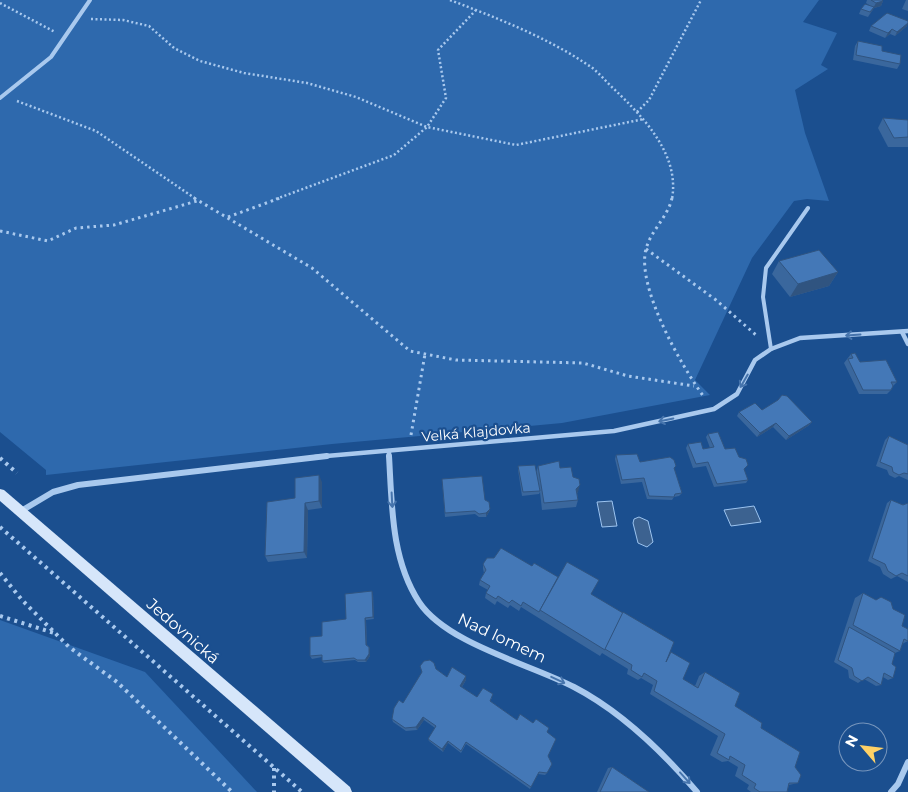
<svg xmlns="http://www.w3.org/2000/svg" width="908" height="792" viewBox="0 0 908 792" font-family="Montserrat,sans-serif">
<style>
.green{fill:#2e69ad}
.water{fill:#3c6290;stroke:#9cc4f0}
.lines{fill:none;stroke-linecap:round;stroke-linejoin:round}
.path-far2{stroke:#a9c9ee;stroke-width:2.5;stroke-dasharray:2 2.5;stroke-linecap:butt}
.path-far1{stroke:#a9c9ee;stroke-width:3;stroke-dasharray:2.5 4;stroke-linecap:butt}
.path{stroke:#a9c9ee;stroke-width:4;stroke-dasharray:3 4.5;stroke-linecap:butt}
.service{stroke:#a9c9ee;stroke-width:4}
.minor-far2{stroke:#a9c9ee;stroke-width:4}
.minor-far1{stroke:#a9c9ee;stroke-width:4.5}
.minor{stroke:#a9c9ee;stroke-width:6}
.secondary{fill:#d6e6fa;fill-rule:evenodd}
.wall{fill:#3a679d}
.shaded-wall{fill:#305480}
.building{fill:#4478b7;stroke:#305480}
.oneway{stroke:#4674ac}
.labels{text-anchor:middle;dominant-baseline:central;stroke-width:4.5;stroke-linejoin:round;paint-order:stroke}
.street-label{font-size:14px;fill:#fff;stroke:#1b4f8f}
.near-street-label{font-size:16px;fill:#fff;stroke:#1b4f8f}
</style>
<rect width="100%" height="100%" fill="#1b4f8f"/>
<g class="green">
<polygon points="0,0 819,0 803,22 837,33 821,65 828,69 795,90 805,133 829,201 807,199 794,201 752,258 695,380 710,395 562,423 332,444 46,475 46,470 0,432"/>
<polygon points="0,620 145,672 257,792 0,792"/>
</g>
<g class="water">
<polygon points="612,501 617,526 602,527 597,502"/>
<polygon points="754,506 761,522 731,526 724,510"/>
<polygon points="639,517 648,521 653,542 647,547 638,543 633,523 634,519"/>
</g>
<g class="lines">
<g class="path-far2">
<path d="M 450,0 C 497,18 546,37 588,65 C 598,71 605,81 614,89 C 643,117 680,154 672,199"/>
<polyline points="0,3 55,32"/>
<polyline points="91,19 123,20 149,26 174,48 200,61 244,73 307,83 356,97 427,127 516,145 644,119"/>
<polyline points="17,101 96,131 196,199"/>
<polyline points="637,112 649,100 701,0"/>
<polyline points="276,199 394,155 427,127 446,98 438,50 476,10"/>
</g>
<g class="path-far1">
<polyline points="194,198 312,268 410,351 456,360 583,363 628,376 694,386"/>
<path d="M 672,198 C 668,217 651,230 646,249 C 636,287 682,367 704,397"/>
<polyline points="228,217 280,198"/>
<polyline points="0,231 48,241 76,228 114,225 197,201"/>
<polyline points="646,249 716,300 756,335"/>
<polyline points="411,435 425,354"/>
</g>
<g class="path">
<polyline points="0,458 17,473"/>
<polyline points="0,527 302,792"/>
<polyline points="0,573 22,600 69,647 117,682 232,792"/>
<polyline points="0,616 54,633"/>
<polyline points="274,768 274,792"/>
</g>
<polyline class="service" points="771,349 763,297 766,268 808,208"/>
<polyline class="minor-far2" points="0,98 51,57 90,0"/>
<g class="minor-far1">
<polyline points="902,332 908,344"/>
<polyline points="389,451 389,457"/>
<polyline points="315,457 614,431 714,409 737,394 755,360 771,349 800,338 908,331"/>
</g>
<g class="minor">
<path d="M 389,456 C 392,505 391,559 419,602 C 447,644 530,664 574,687 C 622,712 662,751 697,792"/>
<polyline points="21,511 53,492 78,485 327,456"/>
<polyline points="891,792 898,784 908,762"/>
</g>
<polygon class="secondary" points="0,489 4,490 350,787 352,792 335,792 0,501"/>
</g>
<g class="wall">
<polygon points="867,0 882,0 883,1 881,6 874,8 868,17 859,14 861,9 869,5 866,3"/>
<polygon points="906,0 908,0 908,11 902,9"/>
<polygon points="871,26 907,26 895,36 890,34 885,38 869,31"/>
<polygon points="858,41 882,51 900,64 897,69 853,60 855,46"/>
<polygon points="883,118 908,120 908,147 888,147 878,128"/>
<polygon points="779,261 838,272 829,286 790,297 772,274"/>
<polygon points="851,354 860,362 897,382 893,386 891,390 887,394 859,394 844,363"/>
<polygon points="762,410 812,422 808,426 786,440 773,427 757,437 737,416 739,412"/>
<polygon points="708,434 725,449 744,470 748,480 746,483 714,487 706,466 693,468 686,448 688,444 703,449 710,448 706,437"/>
<polygon points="889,436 908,445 908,480 899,476 895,478 889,475 887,470 876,466 885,440"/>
<polygon points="616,455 640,462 674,468 682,493 679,496 674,497 672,500 647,499 642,482 621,484 615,459"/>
<polygon points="518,466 536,473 538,466 560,468 573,477 578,492 577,493 578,500 576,507 542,510 540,492 539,494 522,496 518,470"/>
<polygon points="442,479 485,500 490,509 489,512 486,517 479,517 475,514 445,517"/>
<polygon points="322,482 322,508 308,510 307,558 268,562 265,556 295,498"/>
<polygon points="891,500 903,505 908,503 908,582 897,576 891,579 883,574 880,567 868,561 887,503"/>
<polygon points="483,564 532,566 558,577 591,594 669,655 671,652 683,679 695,686 699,676 705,672 735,706 761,728 795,767 798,783 789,785 787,792 751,792 747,789 749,785 735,776 738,767 728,761 722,762 710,755 718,736 650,694 653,685 641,678 638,680 627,674 628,669 602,653 600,656 521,607 519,611 510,605 508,608 497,601 495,605 485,598 486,593 488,590 479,585 480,580 484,573 483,569"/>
<polygon points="863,593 893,609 902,626 908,641 902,644 900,651 895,653 892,664 893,678 888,680 883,677 881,685 876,686 864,679 858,683 849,678 848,670 834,662 855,598"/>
<polygon points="373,594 374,619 366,620 367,645 369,647 370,649 370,656 366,662 358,662 355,660 324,663 322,661 322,657 312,659 310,656 346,619"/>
<polygon points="436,669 447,677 466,676 466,680 462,687 477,697 492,698 490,701 517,720 547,732 547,773 545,775 538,774 531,787 530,789 466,744 461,753 448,743 443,752 429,741 428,739 435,728 424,720 417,730 406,731 393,722 392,719 403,703"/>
<polygon points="612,767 649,792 597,792 608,768"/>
</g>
<g class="shaded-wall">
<polygon points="883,1 881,6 874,8 868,17 876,3"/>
<polygon points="908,23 907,26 895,36 897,32"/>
<polygon points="892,29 890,34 885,38 888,33"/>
<polygon points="838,272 829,286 790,297 798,284"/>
<polygon points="812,422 808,426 786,440 789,436"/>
<polygon points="776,423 773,427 757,437 760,433"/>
<polygon points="319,475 322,482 322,508 319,501"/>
<polygon points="580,485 578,492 574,496 576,489"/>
<polygon points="305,503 308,510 307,558 304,552"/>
<polygon points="490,509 489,512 486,517 486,513"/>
<polygon points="372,591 373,594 374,619 373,617"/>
<polygon points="365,618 366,620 367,647 366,645"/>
<polygon points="369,647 370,649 370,656 366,662 365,660"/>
<polygon points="466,676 466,680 460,690 460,686"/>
<polygon points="423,717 424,720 417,730 416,727"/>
<polygon points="448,741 448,743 443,752 442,749"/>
</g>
<g class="building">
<polygon points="871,0 882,0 883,1 876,3"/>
<polygon points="865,4 874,7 870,12 861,9"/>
<polygon points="887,13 908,21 908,23 897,32 892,29 888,33 871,26"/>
<polygon points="858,41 882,46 882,51 901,55 900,64 856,55"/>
<polygon points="883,118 908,120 908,137 894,138"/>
<polygon points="819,250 838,272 798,284 779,261"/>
<polygon points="855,353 860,362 886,360 897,382 891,382 893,386 891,390 863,390 848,359 853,358 851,354"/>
<polygon points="782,395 787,396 812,422 789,436 776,423 760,433 739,412 755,403 762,410 778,400"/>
<polygon points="718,432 725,449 735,448 739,457 746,459 748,465 744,469 748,480 717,484 708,462 696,464 688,444 701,442 703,449 714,447 708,434"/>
<polygon points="889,436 908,445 908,474 904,473 899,475 893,472 892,467 880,462"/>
<polygon points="637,454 640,462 670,457 674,460 676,466 674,468 682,493 675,494 674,497 649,496 644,478 622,480 616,455"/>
<polygon points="559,461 560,468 571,467 573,477 579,479 580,485 576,489 578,500 544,503 538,466"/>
<polygon points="535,465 540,491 523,492 518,466"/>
<polygon points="319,475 319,501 305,503 304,552 265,556 267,502 295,498 295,478"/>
<polygon points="482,476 485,500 489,502 490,509 486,513 479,514 475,511 445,513 442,479"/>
<polygon points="891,500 903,505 908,503 908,576 902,573 896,576 888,571 885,564 872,558"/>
<polygon points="501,548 532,566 534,563 558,577 539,612 523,602 521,606 512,600 509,603 498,596 496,599 486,593 490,586 480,580 486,570 483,564 487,558 494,558"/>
<polygon points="567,562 599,580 591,594 623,613 605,650 540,610"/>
<polygon points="372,591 373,617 365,618 366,645 369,647 369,654 365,660 357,660 354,658 322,661 322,655 310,656 310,637 322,636 322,622 346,619 345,594"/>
<polygon points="863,593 876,600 881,597 891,602 893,609 905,615 902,626 908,629 908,641 904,639 900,651 853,625"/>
<polygon points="623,612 674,642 666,662 671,652 690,663 683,679 698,688 705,672 740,693 735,706 762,723 761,728 800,752 795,767 801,775 798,783 789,783 787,792 760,792 754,788 756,784 742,775 745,765 730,756 729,760 717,753 725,734 654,691 657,681 644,673 642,677 631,670 632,665 605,649"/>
<polygon points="849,627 895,653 892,664 896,667 893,678 884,673 881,685 868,677 862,681 854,676 852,668 838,660"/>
<polygon points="430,660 434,663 436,669 447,677 452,667 466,676 460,686 477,697 483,688 493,694 490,701 517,720 520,714 533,723 536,719 549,728 547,732 556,739 548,756 552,764 547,773 539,772 531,787 466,742 461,751 448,741 442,749 428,739 436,726 423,717 416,727 405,728 392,719 394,708 399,700 403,703 422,672 420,666 424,661"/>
<polygon points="612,767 649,792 600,792"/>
</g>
<defs><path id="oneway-shaft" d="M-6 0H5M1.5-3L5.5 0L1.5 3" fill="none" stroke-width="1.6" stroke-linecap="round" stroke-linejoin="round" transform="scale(1.25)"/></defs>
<g class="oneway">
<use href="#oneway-shaft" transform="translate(853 335) rotate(176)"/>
<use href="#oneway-shaft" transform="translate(744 381) rotate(120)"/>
<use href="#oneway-shaft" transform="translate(666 420) rotate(168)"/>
<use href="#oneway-shaft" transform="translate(392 500) rotate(87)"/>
<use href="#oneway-shaft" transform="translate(558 680) rotate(25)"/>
<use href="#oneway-shaft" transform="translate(685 778) rotate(48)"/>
</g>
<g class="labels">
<g class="street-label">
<text transform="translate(476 432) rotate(-5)">Velká Klajdovka</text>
</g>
<g class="near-street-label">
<text transform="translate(183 631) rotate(41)">Jedovnická</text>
<text transform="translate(502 638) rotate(25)">Nad lomem</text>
</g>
</g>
<g transform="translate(863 747) rotate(298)"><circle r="24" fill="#1b4f8f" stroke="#7695bc"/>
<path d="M0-4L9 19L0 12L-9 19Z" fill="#ffd166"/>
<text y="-8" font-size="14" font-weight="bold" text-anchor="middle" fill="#ffffff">N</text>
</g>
</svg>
